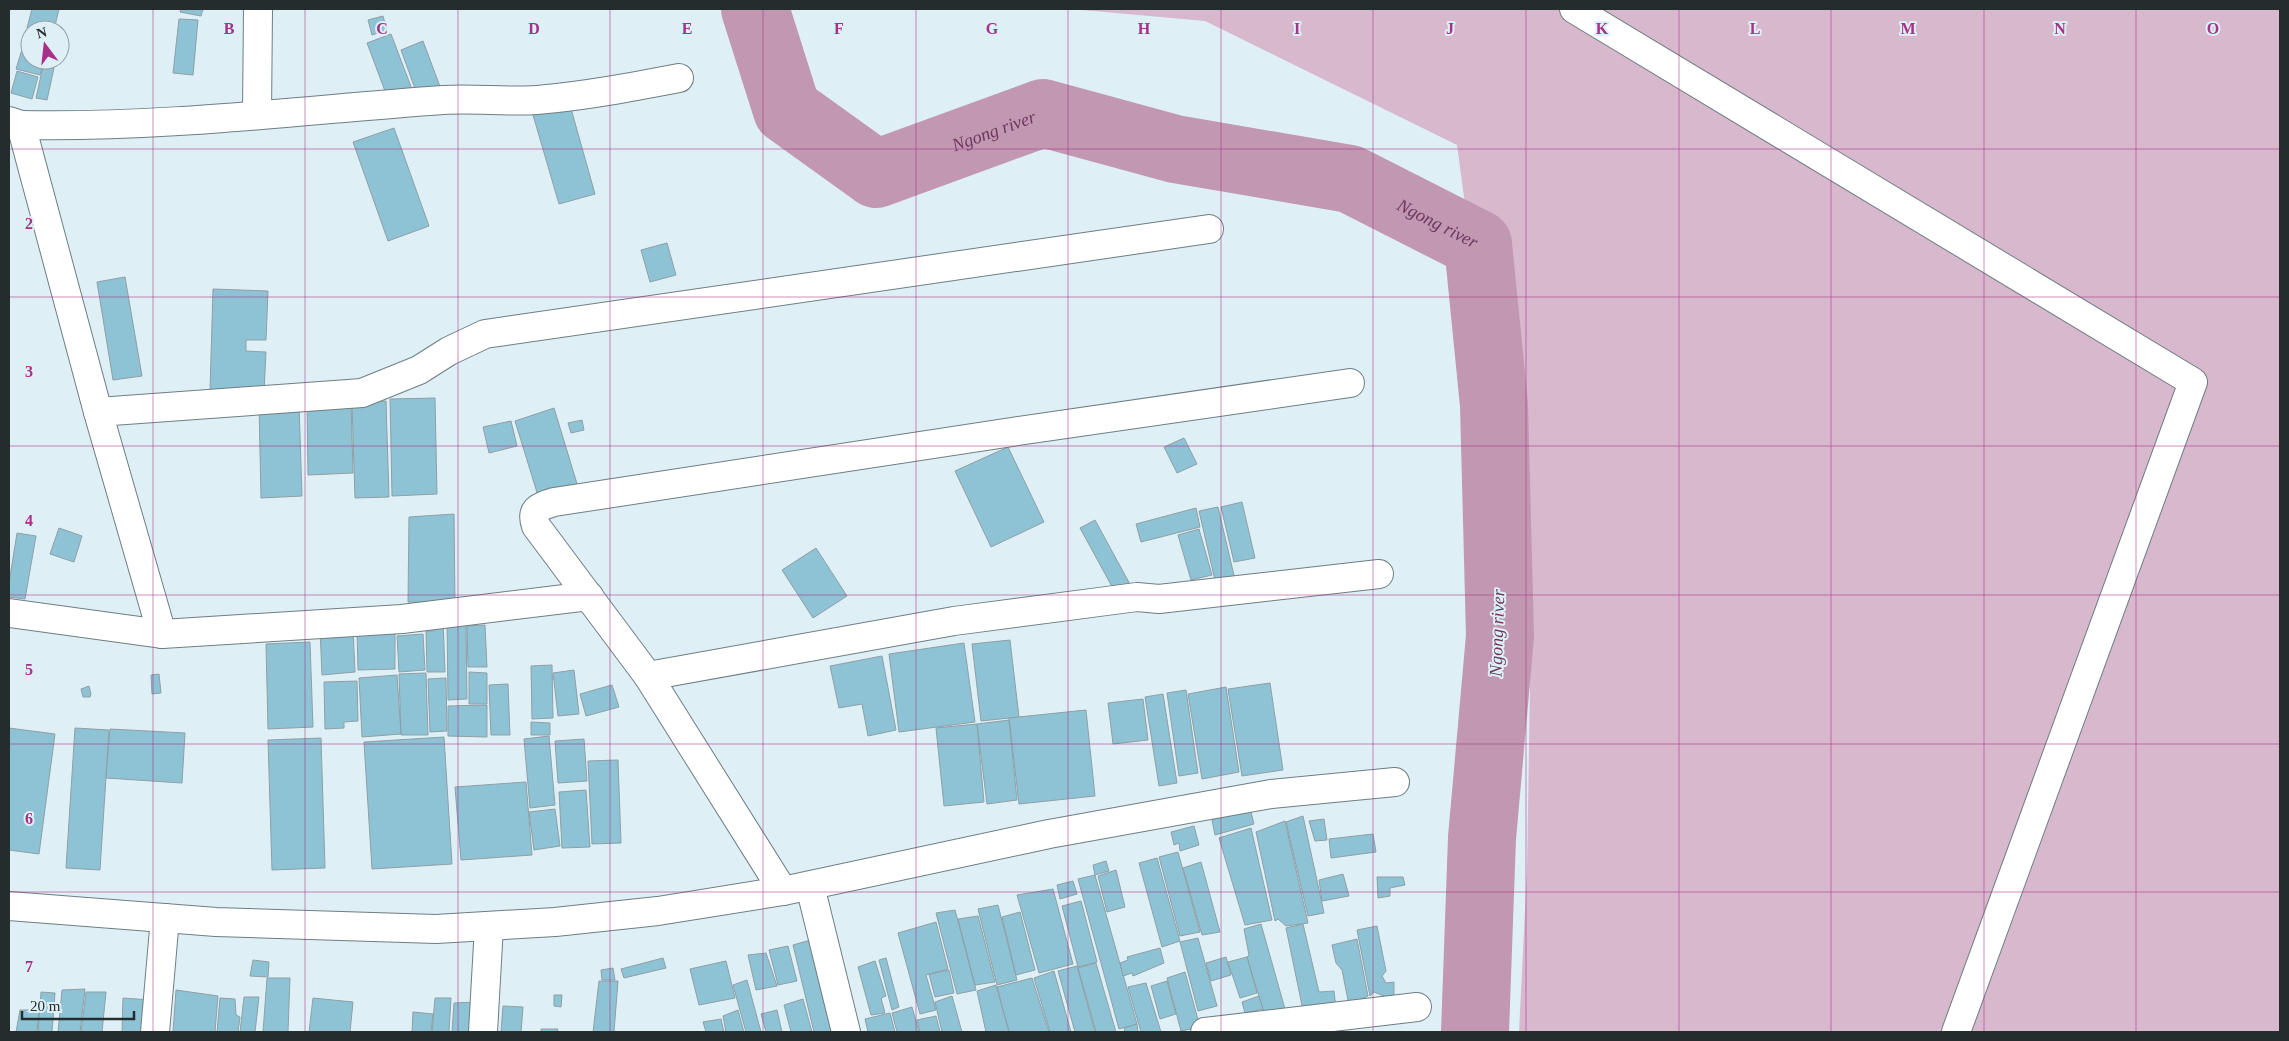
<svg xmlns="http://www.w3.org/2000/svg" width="2289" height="1041" viewBox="0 0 2289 1041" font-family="'Times New Roman',serif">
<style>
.green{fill:#d8b8cc}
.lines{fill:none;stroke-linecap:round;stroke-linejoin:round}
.river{stroke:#c197b2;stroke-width:68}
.building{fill:#8dc3d5;stroke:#8f9fa5}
.minor-casing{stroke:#6e7e83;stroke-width:30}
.minor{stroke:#fff;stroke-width:28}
.grid{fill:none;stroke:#a73088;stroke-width:1;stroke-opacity:0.55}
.labels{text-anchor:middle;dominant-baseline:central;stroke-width:4;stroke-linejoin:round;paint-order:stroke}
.water-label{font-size:18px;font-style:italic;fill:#6c375c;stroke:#def0f6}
.grid-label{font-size:16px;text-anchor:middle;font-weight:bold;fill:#a73088;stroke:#def0f6;stroke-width:4;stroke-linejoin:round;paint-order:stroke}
</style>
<rect width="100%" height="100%" fill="#def0f6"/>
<polygon class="green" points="1071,9 2280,9 2280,1032 1519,1032 1527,870 1530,688 1457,145 1205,21"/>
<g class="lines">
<path class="river" id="s1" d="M 755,9 L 787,110 L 876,174 L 1043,113 L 1175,149 L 1350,179 L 1478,244 L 1494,405 L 1500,636 L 1482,838 L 1475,1032"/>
</g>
<g class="building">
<polygon points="32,9 59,9 54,30 27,28"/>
<polygon points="181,9 203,9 201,16 180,12"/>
<polygon points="383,16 387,30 372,35 368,20"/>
<polygon points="179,19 198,20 193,75 173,73"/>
<polygon points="28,30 30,31 30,60 44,60 40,75 16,69"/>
<polygon points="391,34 418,105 394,115 367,43"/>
<polygon points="423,41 445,100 422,108 401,50"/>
<polygon points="43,66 54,68 47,100 36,98"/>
<polygon points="17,71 38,77 32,99 11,93"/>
<polygon points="570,105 595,194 559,204 533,115"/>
<polygon points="394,128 429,226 388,241 353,142"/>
<polygon points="667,243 676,275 650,282 641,250"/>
<polygon points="125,277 142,376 113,380 97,282"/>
<polygon points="213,289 268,291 266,340 246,340 246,351 266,352 264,392 210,391"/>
<polygon points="435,398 437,494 392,496 390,399"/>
<polygon points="386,401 389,497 355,498 352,403"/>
<polygon points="351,403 353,473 308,475 307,404"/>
<polygon points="299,404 302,496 261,498 259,405"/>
<polygon points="554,408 578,487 539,499 515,421"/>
<polygon points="582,420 584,430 571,433 568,423"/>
<polygon points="511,421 517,446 489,453 483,427"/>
<polygon points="1184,438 1197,464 1177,473 1164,447"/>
<polygon points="1008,447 1044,522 991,547 955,471"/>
<polygon points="1242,502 1255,558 1234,562 1221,507"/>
<polygon points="1218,507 1236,584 1217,589 1199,511"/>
<polygon points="1196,508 1200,527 1141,542 1136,524"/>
<polygon points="454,514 455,603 408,602 409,517"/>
<polygon points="1095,520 1137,597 1122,605 1080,528"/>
<polygon points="59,528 82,536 74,562 50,554"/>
<polygon points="1199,529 1212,575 1191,580 1178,535"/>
<polygon points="17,533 36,536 25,599 9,597 9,583"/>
<polygon points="816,548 847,596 813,618 782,570"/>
<polygon points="433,618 443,618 445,672 427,672 426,631 434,631"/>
<polygon points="466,620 467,699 448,700 447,621"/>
<polygon points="485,625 487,667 468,667 467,626"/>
<polygon points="353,628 355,672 322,675 320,630"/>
<polygon points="395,630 395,669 358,670 357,631"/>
<polygon points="423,634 425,670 399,672 397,636"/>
<polygon points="1010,640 1019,717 981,721 972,644"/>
<polygon points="310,642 313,727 268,729 266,644"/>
<polygon points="964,643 975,722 899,732 889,654"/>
<polygon points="882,656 896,730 868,736 862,704 839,708 830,666"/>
<polygon points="552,665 553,718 532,719 531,666"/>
<polygon points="574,670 579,714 558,716 553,673"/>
<polygon points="469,672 487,673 487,704 469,704"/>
<polygon points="426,673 428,735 401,735 399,674"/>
<polygon points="159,674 161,693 152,694 151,675"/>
<polygon points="397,675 401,734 362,737 359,678"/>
<polygon points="446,678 447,731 430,732 428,679"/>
<polygon points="357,681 358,721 344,722 344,728 325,729 324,682"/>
<polygon points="1270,683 1283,770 1242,776 1228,689"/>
<polygon points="508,684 510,735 491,735 489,685"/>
<polygon points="612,685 619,707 586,716 580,694"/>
<polygon points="89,686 91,694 90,697 83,697 81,689"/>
<polygon points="1226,687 1239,772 1202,779 1188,694"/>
<polygon points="1186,690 1198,773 1179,776 1167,693"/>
<polygon points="1163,694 1177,783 1159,786 1145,697"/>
<polygon points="1143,699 1148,740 1113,744 1108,703"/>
<polygon points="487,705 487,737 448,736 448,706"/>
<polygon points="1086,710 1095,796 1019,804 1009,718"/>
<polygon points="1009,720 1017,800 987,804 977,724"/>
<polygon points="531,722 550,723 550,735 531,735"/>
<polygon points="977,724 984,802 944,806 936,728"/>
<polygon points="9,728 55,734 39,854 9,850"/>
<polygon points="75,728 109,730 100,870 66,868"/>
<polygon points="110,729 185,733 182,783 106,778"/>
<polygon points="549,736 555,805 530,808 524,739"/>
<polygon points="444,737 452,864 372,869 364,742"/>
<polygon points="321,738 325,868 272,870 268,740"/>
<polygon points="584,739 587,781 558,783 555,741"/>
<polygon points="618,760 621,843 592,844 588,761"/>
<polygon points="526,782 532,855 461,860 455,787"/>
<polygon points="586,790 590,847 562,848 559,792"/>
<polygon points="1250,808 1254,824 1215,835 1212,820"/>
<polygon points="555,809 560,846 534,850 529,812"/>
<polygon points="1303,816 1324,913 1308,916 1286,822"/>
<polygon points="1324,819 1327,840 1315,841 1309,821"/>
<polygon points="1285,821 1308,923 1286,926 1278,919 1275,921 1256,832"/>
<polygon points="1194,826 1199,845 1180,851 1179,843 1174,845 1171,832"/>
<polygon points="1251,828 1272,920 1245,925 1219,838"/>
<polygon points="1373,834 1376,852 1331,858 1329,839"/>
<polygon points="1178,852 1200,932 1180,936 1159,857"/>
<polygon points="1157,858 1180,941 1162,947 1139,863"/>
<polygon points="1106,861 1109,871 1095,875 1093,865"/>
<polygon points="1201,862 1220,932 1202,935 1183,868"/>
<polygon points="1116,870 1125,907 1107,912 1098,876"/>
<polygon points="1343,874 1349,896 1322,901 1319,880"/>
<polygon points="1095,875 1137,1024 1119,1029 1078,879"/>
<polygon points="1377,877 1403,877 1405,885 1390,888 1390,896 1378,898"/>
<polygon points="1073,881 1077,894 1060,899 1057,885"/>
<polygon points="1053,889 1073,964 1039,973 1017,895"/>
<polygon points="1081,901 1097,962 1078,967 1062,906"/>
<polygon points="998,905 1017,980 997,985 978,909"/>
<polygon points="955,910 976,990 957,994 936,913"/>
<polygon points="1020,912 1035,970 1016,975 1002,917"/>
<polygon points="978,916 995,982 975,985 958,919"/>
<polygon points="936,922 948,969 926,975 936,1010 920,1014 898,933"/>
<polygon points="1261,924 1285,1009 1264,1013 1247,957 1249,955 1244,929"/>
<polygon points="1303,924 1319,992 1334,991 1336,1009 1304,1015 1286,928"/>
<polygon points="1377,926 1386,971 1382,976 1386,983 1394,982 1394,1000 1374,992 1370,996 1357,930"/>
<polygon points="1198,938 1217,1006 1198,1011 1180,942"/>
<polygon points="814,939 838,1032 814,1032 793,945"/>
<polygon points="1357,939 1368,996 1349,1005 1342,970 1336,963 1332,945"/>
<polygon points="788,946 797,981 778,985 769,950"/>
<polygon points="1160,948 1164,963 1133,976 1132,973 1123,976 1120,963 1128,960 1127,957"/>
<polygon points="766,953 777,986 756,990 748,955"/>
<polygon points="1226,957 1231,975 1211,981 1206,963"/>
<polygon points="1247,957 1257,993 1240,998 1228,962"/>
<polygon points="663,958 666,968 624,978 621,969"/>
<polygon points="886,958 899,1007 892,1010 879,960"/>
<polygon points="253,960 269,962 268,977 250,976"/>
<polygon points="726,961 735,998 699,1005 690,969"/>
<polygon points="875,961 886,996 881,998 885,1013 871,1015 858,967"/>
<polygon points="1096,963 1116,1032 1096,1032 1078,968"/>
<polygon points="1077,966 1095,1032 1075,1032 1058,971"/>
<polygon points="613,968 615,980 602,980 601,970"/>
<polygon points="949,970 954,993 935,997 929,974"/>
<polygon points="1054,971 1071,1032 1050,1032 1034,978"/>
<polygon points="1185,972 1200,1027 1181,1031 1167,978"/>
<polygon points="267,978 290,978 288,1032 263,1032"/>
<polygon points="1032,978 1049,1032 1009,1032 997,987"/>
<polygon points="747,980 761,1032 746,1032 733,985"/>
<polygon points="599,981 618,981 614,1032 593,1032"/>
<polygon points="1167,981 1176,1014 1160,1019 1151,986"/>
<polygon points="1146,983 1161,1032 1141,1032 1128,987"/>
<polygon points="996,985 1009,1032 986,1032 977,991"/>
<polygon points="85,989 80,1032 58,1032 62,990"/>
<polygon points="176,990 218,996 215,1032 173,1032"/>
<polygon points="41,992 55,993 52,1032 38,1032"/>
<polygon points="86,992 106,992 102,1032 81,1032"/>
<polygon points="554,995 562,995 561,1007 554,1006"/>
<polygon points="952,996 962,1032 942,1032 935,1002"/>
<polygon points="1259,996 1263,1009 1245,1013 1242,1002"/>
<polygon points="244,997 259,997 255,1032 240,1032"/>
<polygon points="123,998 151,1000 148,1032 122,1032"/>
<polygon points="220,998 235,999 236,1015 240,1017 238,1032 217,1032"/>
<polygon points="313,998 353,1002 350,1032 309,1032"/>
<polygon points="435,998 451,998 449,1032 432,1032"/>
<polygon points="803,999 812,1032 791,1032 784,1005"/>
<polygon points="475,1002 472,1032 452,1032 454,1003"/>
<polygon points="503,1006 523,1007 521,1032 501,1032"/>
<polygon points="912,1007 919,1032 897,1032 892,1013"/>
<polygon points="20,1010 39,1010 37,1032 16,1032"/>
<polygon points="738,1010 744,1032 726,1032 723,1016"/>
<polygon points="777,1010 782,1032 766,1032 761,1014"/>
<polygon points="413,1012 433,1014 431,1032 412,1032"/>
<polygon points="890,1013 895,1032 868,1032 865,1019"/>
<polygon points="936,1016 940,1032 920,1032 917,1020"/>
<polygon points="721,1019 724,1032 706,1032 703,1022"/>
<polygon points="1137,1024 1138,1032 1125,1032 1124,1028"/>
<polygon points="541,1029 558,1029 557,1032 541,1032"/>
</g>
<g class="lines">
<defs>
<g id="minor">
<polyline points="1574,9 2193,382 1956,1032"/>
<polyline points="257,115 258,9"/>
<polyline points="9,121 21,125 98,412 162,634"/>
<path d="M 21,125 C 162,128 303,110 443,100 C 474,98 506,102 537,100 C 585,96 632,87 679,78"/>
<polyline points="98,412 362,393 419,370 449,351 485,334 1209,229"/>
<polyline points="9,613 162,634 402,619 589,596"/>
<polyline points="648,676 954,621 1137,597 1159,599 1379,574"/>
<polyline points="810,886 846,1032"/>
<path d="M 783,891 L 648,676 L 536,526 C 530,509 539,507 554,502 L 1018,431 L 1350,383"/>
<polyline points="9,906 216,922 436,929 555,922 658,911 783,891 1049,834 1271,794 1395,782"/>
<polyline points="155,1032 165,918"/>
<polyline points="483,1032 489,926"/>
<polyline points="1205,1032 1417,1007"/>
</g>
</defs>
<use href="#minor" class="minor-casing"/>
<use href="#minor" class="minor"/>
</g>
<path class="grid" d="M 153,9 L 153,1032M 305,9 L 305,1032M 458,9 L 458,1032M 610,9 L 610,1032M 763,9 L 763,1032M 916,9 L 916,1032M 1068,9 L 1068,1032M 1221,9 L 1221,1032M 1373,9 L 1373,1032M 1526,9 L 1526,1032M 1679,9 L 1679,1032M 1831,9 L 1831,1032M 1984,9 L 1984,1032M 2136,9 L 2136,1032M 9,149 L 2280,149M 9,297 L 2280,297M 9,446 L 2280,446M 9,595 L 2280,595M 9,744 L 2280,744M 9,892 L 2280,892"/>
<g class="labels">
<g class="water-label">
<text stroke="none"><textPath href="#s1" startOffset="341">Ngong river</textPath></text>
<text stroke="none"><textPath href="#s1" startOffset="806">Ngong river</textPath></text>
<text transform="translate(1497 633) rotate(-88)">Ngong river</text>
</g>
</g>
<g class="grid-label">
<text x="229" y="34">B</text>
<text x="382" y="34">C</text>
<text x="534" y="34">D</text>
<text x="687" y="34">E</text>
<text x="839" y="34">F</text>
<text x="992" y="34">G</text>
<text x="1144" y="34">H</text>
<text x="1297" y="34">I</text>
<text x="1450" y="34">J</text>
<text x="1602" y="34">K</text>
<text x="1755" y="34">L</text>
<text x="1908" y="34">M</text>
<text x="2060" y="34">N</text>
<text x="2213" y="34">O</text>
<text x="29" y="229">2</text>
<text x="29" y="377">3</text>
<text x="29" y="526">4</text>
<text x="29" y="675">5</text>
<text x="29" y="824">6</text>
<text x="29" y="972">7</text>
</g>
<rect width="2289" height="1041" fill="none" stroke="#252c2e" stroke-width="20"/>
<g transform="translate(45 45) rotate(345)"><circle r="24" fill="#def0f6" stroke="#94a2a6"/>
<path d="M0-4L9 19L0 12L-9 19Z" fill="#a73088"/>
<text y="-8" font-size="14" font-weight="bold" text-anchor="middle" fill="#252c2e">N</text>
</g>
<path d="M22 1011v8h112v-8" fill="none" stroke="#252c2e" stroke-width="2.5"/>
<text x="30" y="1011" font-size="15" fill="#252c2e" stroke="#def0f6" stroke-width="4" paint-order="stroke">20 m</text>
</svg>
